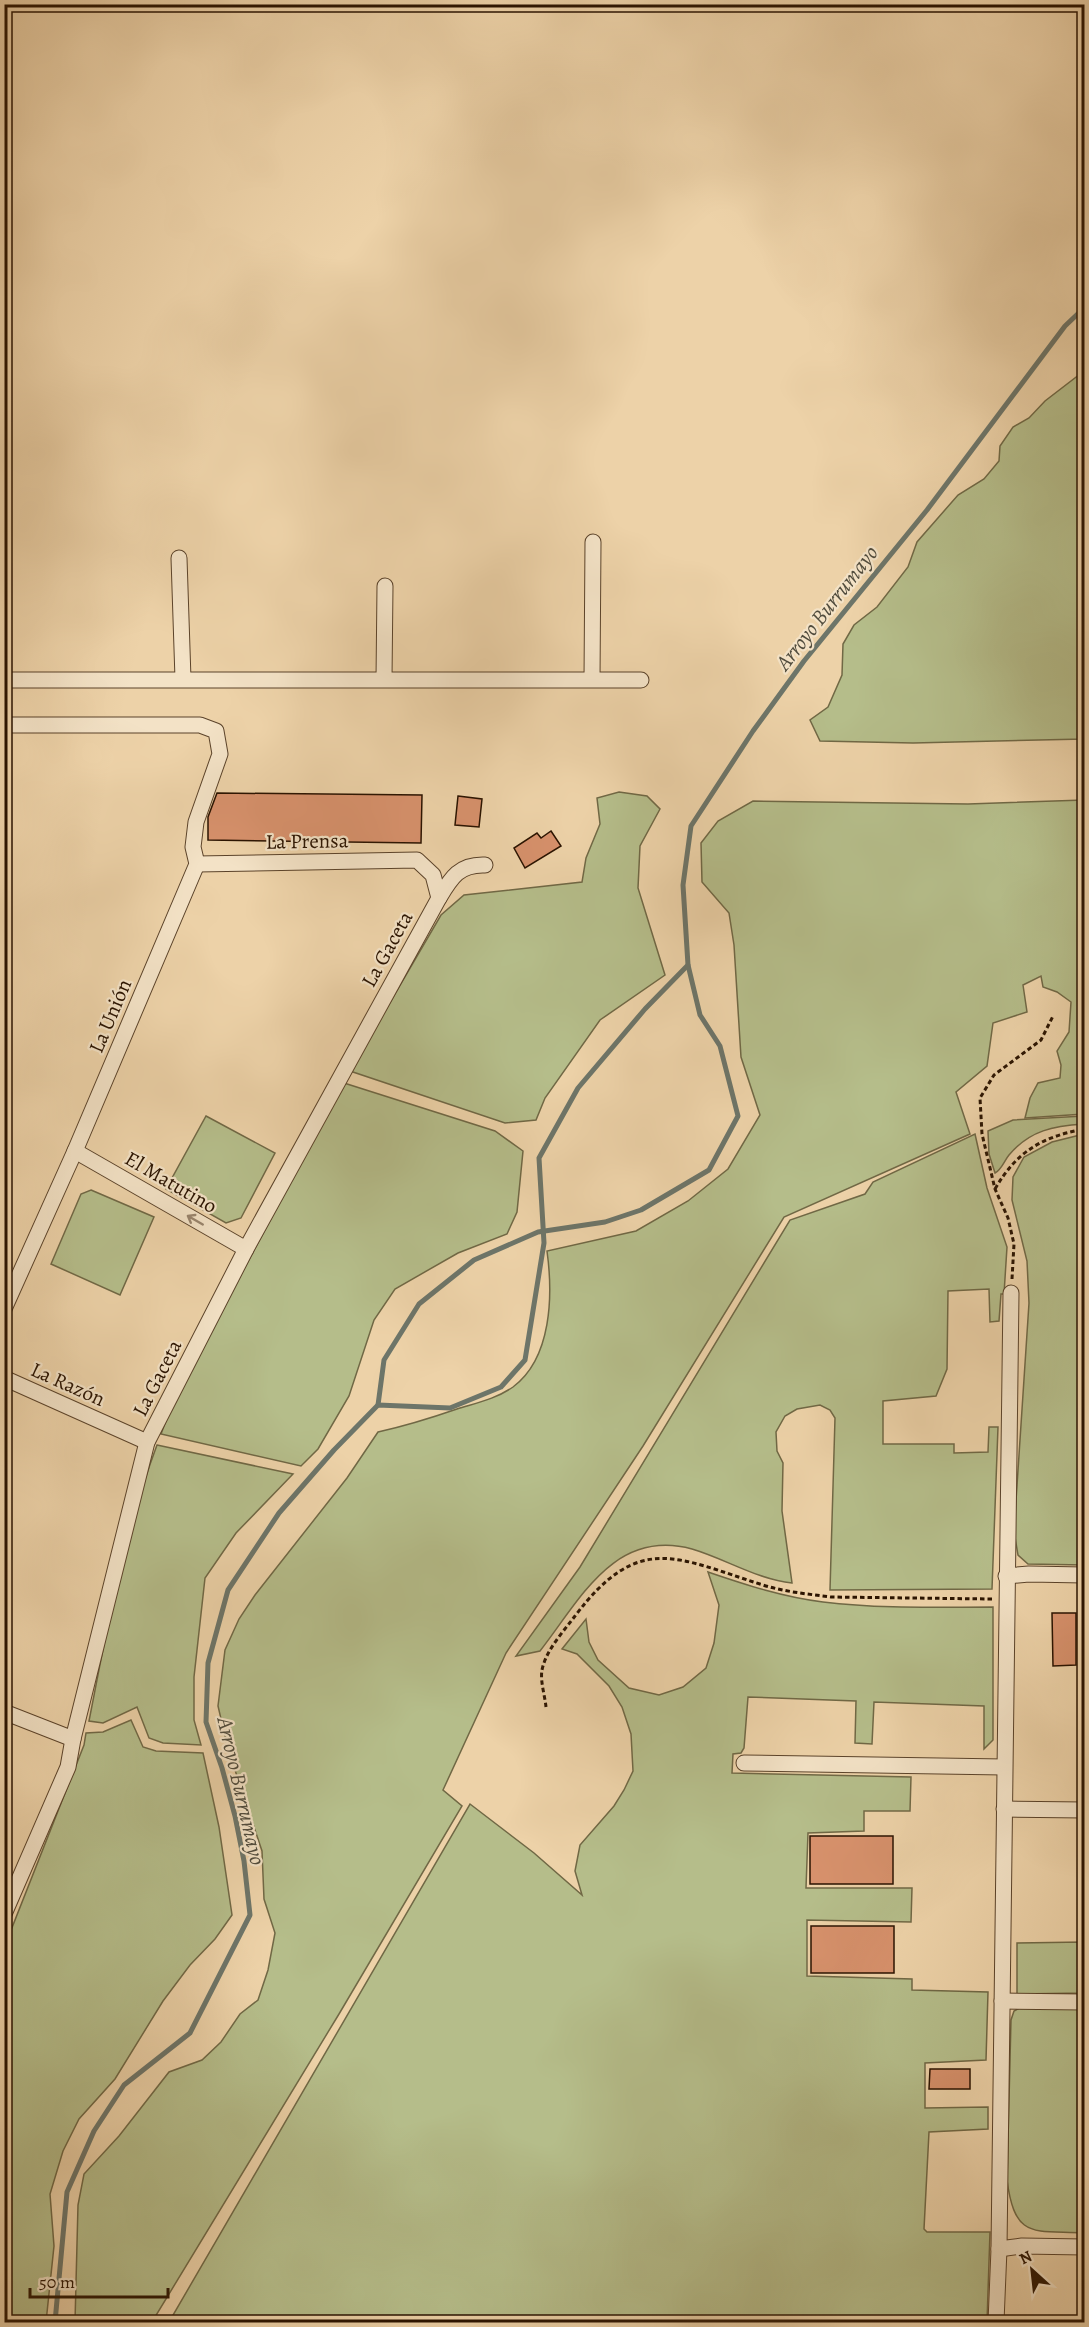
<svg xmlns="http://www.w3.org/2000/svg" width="1089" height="2327" viewBox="0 0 1089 2327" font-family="Alegreya,serif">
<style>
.green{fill:#b5bd8a;stroke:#706845;stroke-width:1.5}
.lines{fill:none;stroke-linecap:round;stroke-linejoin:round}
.stream{stroke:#6d7569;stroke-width:5}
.building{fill:#d7916c;stroke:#2a1300;stroke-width:1.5}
.minor-casing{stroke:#5b432a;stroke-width:17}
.path{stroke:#2a1300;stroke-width:3;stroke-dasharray:4.5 3;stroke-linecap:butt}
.minor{stroke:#f3e2c6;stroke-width:15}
.oneway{stroke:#99856d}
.labels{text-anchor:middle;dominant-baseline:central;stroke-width:4.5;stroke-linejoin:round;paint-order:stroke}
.street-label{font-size:21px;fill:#2a1300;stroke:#f3e2c6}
.water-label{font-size:22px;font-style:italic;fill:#514c3d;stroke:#f3e2c6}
</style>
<rect width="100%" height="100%" fill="#edd2a8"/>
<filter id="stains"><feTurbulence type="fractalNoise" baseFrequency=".00333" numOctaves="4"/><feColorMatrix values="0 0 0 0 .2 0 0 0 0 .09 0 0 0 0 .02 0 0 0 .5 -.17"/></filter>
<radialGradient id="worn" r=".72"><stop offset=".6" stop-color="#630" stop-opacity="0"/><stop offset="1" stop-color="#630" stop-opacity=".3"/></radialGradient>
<g class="green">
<polygon points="1084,371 1084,739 913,743 820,741 810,720 828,707 842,675 843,644 854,625 877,607 908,567 917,542 958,495 984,479 999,461 1000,446 1013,427 1029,418 1045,401"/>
<polygon points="619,792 647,796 660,809 640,846 638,888 665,975 600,1020 545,1098 536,1120 505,1123 350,1071 441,915 464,895 582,882 586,858 600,824 597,798"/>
<path d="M 1084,800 L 1084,1114 L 1025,1118 L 1030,1098 L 1038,1083 L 1060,1078 L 1061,1065 L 1057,1051 L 1069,1032 L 1071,1002 L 1057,992 L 1043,987 L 1041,976 L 1023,985 L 1027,1012 L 993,1023 L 987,1066 L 956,1092 L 970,1134 L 784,1217 L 643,1446 L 506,1653 L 443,1790 L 462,1806 L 339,2014 L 152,2322 L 75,2322 L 78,2205 L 84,2174 L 119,2136 L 169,2072 L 202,2060 L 221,2042 L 240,2014 L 258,2000 L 268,1970 L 275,1933 L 264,1899 L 262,1851 L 228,1749 L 218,1706 L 225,1650 L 239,1619 L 255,1595 L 347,1478 L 378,1432 C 405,1426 431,1418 457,1409 C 476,1403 496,1399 513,1387 C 552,1358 553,1295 547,1251 L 636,1231 L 688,1201 L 728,1169 L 760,1115 L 741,1057 L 734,945 L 729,913 L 702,882 L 701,843 L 718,821 L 753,801 L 968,804 Z"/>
<polygon points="344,1083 495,1131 523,1151 517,1212 507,1234 458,1253 395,1289 374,1320 349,1396 318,1449 301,1466 161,1434 167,1418 212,1328"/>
<polygon points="206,1116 275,1153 241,1218 226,1223 166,1189"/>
<path d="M 1084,1116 L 1084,1124 C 1054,1126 1030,1130 1009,1155 C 1004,1161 1002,1169 995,1173 L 989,1154 L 988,1131 L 1013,1120 Z"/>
<path d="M 975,1134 L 987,1188 L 1007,1247 L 1004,1294 L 1001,1294 L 999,1321 L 990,1322 L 989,1289 L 948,1291 L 947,1369 L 936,1396 L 883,1401 L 883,1444 L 954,1444 L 954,1453 L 988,1452 L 989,1427 L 998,1427 L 992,1589 L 830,1590 L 835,1418 L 830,1410 L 820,1405 L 797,1409 L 785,1416 L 776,1432 L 777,1451 L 783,1463 L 782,1511 L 792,1583 C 756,1579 726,1559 692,1549 C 614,1528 580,1600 540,1651 L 516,1656 L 580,1567 L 790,1220 L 865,1194 L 873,1182 Z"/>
<polygon points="1084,1134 1084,1565 1028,1564 1018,1555 1014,1531 1029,1303 1027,1261 1012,1200 1013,1177 1024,1157 1052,1142"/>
<polygon points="91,1190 154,1217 120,1295 51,1264 81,1194"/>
<path d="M 157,1445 L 293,1474 L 236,1533 L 205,1578 L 194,1677 L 194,1720 L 201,1745 L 163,1743 L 149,1738 L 137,1707 L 103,1723 L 89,1721 C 107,1629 124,1533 157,1445 Z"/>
<path d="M 708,1572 C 746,1585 783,1597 823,1602 C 880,1609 937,1607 993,1607 L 993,1740 L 984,1749 L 984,1706 L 874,1702 L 872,1744 L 855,1743 L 856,1701 L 748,1697 L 744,1748 L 741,1753 L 733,1754 L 732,1773 L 911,1777 L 910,1811 L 864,1811 L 864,1831 L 808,1833 L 806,1888 L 912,1888 L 911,1922 L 807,1920 L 807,1976 L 912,1979 L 912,1990 L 988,1992 L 986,2060 L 925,2063 L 925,2108 L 988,2107 L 988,2129 L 929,2132 L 924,2229 L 927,2232 L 990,2232 L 987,2322 L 169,2322 L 470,1804 L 534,1853 L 582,1895 L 575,1871 L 580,1845 L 614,1806 L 624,1790 L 633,1771 L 631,1734 L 622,1707 L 609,1686 L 577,1654 L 562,1649 L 586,1619 L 589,1642 L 598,1660 L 629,1688 L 659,1695 L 683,1687 L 706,1668 L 714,1643 L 719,1605 Z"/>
<polygon points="131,1720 143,1747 156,1751 203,1753 219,1827 232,1915 215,1939 190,1965 163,2001 115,2079 79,2119 63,2151 50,2194 54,2246 46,2322 5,2322 4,1948 84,1745 86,1733 103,1732"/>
<polygon points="1084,1942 1084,1993 1017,1994 1017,1943"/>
<path d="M 1023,2006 L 1084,2006 L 1084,2233 C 1033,2230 1015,2240 1007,2180 L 1011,2020 L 1014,2011 Z"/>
</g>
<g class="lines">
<g class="stream">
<polyline points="378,1405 384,1360 419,1304 474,1260 538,1232 605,1222 641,1210 709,1170 738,1116 720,1046 700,1015 688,965"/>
<polyline points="55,2322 67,2192 94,2131 124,2085 190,2033 250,1915 244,1861 235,1816 222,1768 206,1722 208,1663 228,1590 279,1513 334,1450 378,1405 450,1408 501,1387 525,1360 544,1243 539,1158 578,1088 645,1009 688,965 683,885 691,826 753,731 804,661 927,510 1065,326 1084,308"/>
</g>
</g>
<g class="building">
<polygon points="217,793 422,795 421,843 208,840 208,817"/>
<polygon points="458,796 482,799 479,827 455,825"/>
<polygon points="551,831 561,846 525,868 514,848 537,833 541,838"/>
<polygon points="1052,1613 1076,1613 1076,1665 1053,1666"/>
<rect x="810" y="1836" width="83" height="48"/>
<rect x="811" y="1926" width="83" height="47"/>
<polygon points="930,2069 970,2069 970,2089 929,2089"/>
</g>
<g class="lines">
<defs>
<g id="minor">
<polyline points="179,558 183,679"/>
<polyline points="384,679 385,586"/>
<polyline points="592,679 593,542"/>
<polyline points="4,680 641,680"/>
<polyline points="4,725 200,725 216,731 220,754 196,822 193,847 197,864 75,1151 4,1309"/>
<polyline points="197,864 417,860 433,875 439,898"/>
<polyline points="75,1151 246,1249"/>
<polyline points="4,1378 147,1442"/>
<polyline points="1006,1576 1029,1574 1084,1575"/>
<polyline points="4,1712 73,1739"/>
<polyline points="744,1763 1004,1767"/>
<polyline points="1004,1809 1084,1810"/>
<path d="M 4,1914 L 68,1767 L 73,1739 L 147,1442 L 246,1249 L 439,898 C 451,878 459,864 485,865"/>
<polyline points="1002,2001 1084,2002"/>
<polyline points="999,2249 1022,2246 1084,2247"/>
<polyline points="996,2322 999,2249 1011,1293"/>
</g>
</defs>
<use href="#minor" class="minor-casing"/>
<g class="path">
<path d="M 995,1189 C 1017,1151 1042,1137 1084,1129"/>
<polyline points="1012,1279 1014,1244 1008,1218 995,1189 982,1134 980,1098 994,1075 1041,1040 1053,1016"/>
<path d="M 546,1707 C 545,1696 540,1681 542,1670 C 546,1650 563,1632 575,1616 C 639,1531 677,1558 763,1585 C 785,1592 808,1594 831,1597 L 992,1599"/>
</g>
<use href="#minor" class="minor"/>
</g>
<defs><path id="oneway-shaft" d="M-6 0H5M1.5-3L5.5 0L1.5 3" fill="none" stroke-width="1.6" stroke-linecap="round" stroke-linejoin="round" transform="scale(1.5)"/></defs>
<use class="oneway" href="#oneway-shaft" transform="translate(195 1220) rotate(-150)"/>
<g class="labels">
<g class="street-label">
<text transform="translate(307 841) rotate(-1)">La Prensa</text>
<text transform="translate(387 949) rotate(-61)">La Gaceta</text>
<text transform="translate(110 1016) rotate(-67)">La Unión</text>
<text transform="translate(171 1182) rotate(30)">El Matutino</text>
<text transform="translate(157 1378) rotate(-63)">La Gaceta</text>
<text transform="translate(68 1384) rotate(24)">La Razón</text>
</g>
<g class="water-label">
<text transform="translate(827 608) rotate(-52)">Arroyo Burrumayo</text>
<text transform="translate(241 1791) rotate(77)">Arroyo Burrumayo</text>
</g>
</g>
<rect width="1089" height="2327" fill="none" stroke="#edd2a8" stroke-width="24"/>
<rect x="6" y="6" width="1077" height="2315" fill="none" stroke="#2a1300" stroke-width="3"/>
<rect x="12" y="12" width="1065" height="2303" fill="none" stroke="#2a1300" stroke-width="1.5"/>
<g transform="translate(1032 2270) rotate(333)" stroke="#f3e2c6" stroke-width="4.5" paint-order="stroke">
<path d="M0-4.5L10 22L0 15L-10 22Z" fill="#2a1300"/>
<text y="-9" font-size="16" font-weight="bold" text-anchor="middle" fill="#2a1300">N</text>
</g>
<path d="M30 2288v9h138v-9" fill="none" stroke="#2a1300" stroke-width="3"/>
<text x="39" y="2288" font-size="18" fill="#2a1300" stroke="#f3e2c6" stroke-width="4.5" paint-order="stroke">50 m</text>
<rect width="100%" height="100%" filter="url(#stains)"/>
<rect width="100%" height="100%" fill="url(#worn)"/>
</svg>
